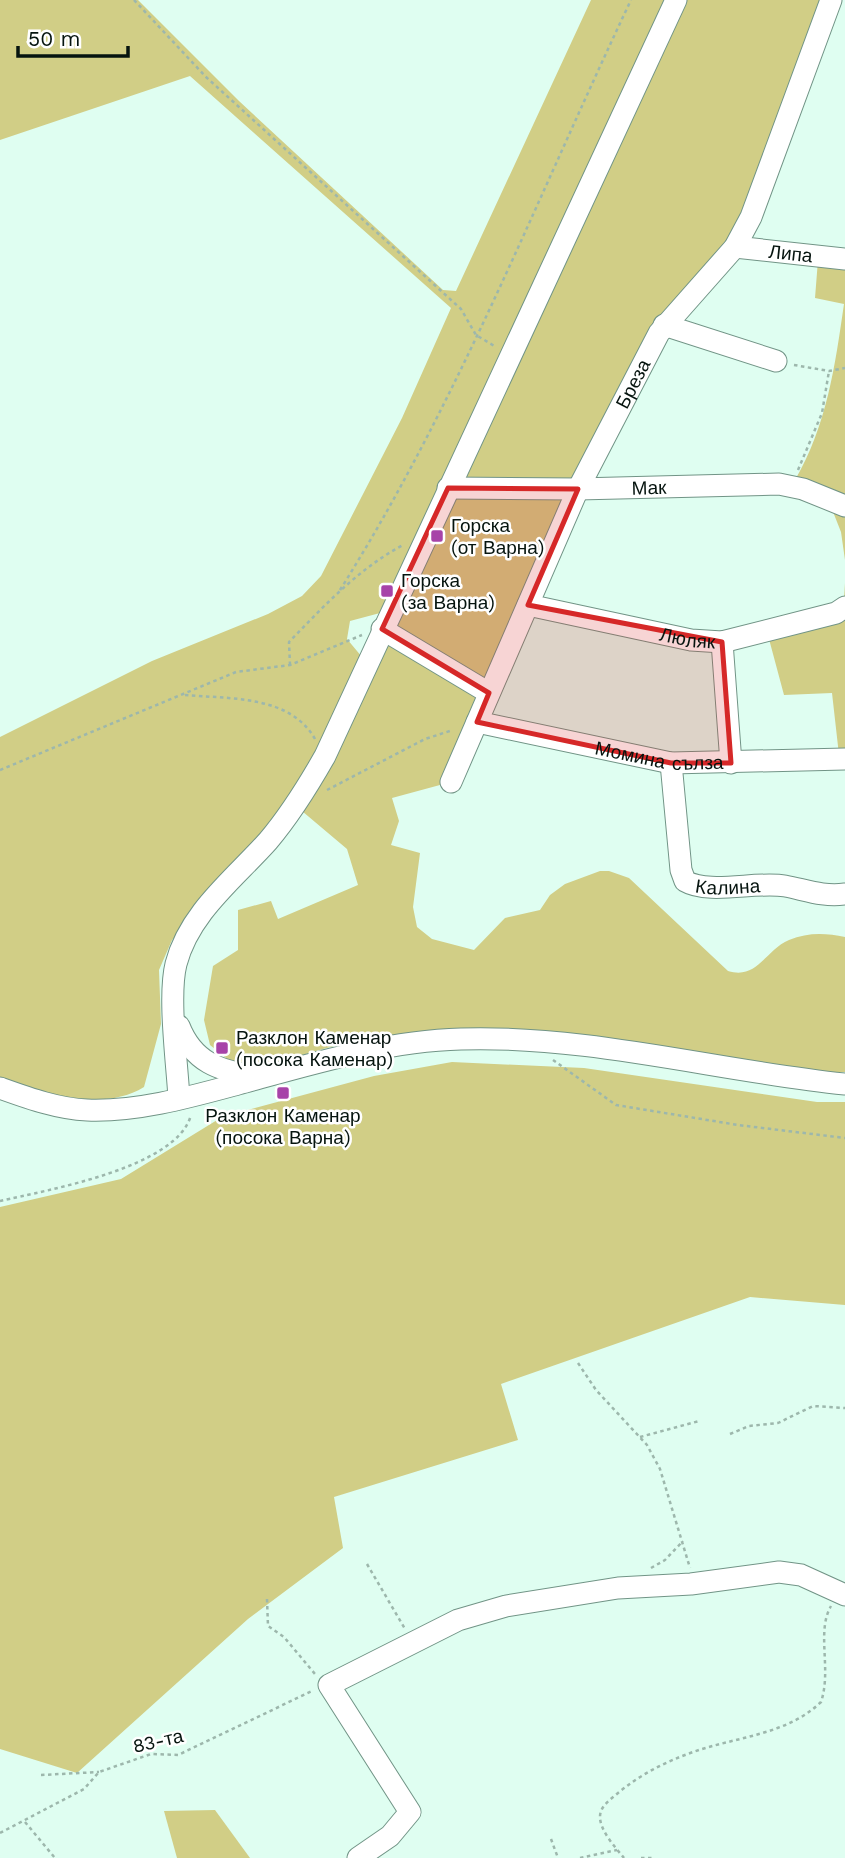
<svg xmlns="http://www.w3.org/2000/svg" width="845" height="1858" viewBox="0 0 845 1858" font-family="'Work Sans',sans-serif">
<style>
.green{fill:#d1ce86}
.lines{fill:none;stroke-linecap:round;stroke-linejoin:round}
.minor-casing{stroke:#719486;stroke-width:23}
.path{stroke:#9db7ac;stroke-width:2.5;stroke-dasharray:3.5 3.5;stroke-linecap:butt}
.minor{stroke:#fff;stroke-width:21}
.marked{fill:#d62828;fill-opacity:0.2;stroke:#d62828;stroke-width:5;stroke-linejoin:round}
.poi-dot{fill:#a743a8;stroke:#fff;stroke-width:2.5}
.labels{text-anchor:middle;dominant-baseline:central;stroke-width:5;stroke-linejoin:round;paint-order:stroke}
.street-label{font-size:19px;fill:#06140f;stroke:#fff}
.poi-label{font-size:19px;fill:#06140f;stroke:#fff;text-anchor:start}
</style>
<rect width="100%" height="100%" fill="#dffef1"/>
<g class="green">
<path d="M 0,0 L 138,0 L 239,101 L 443,290 L 456,291 L 591,0 L 669,0 L 380,613 L 350,621 L 347,639 L 362,657 L 336,716 L 285,812 L 172,940 L 159,970 L 161,1024 L 144,1087 C 102,1113 44,1092 0,1080 L 0,737 L 152,661 L 268,614 L 302,596 L 321,576 L 402,418 L 451,308 L 190,76 L 0,140 Z"/>
<path d="M 676,0 L 830,0 L 735,247 L 659,334 L 451,782 L 392,798 L 399,821 L 391,845 L 420,853 L 413,907 L 417,927 L 432,939 L 474,950 L 505,918 L 540,910 L 550,895 L 565,884 L 600,871 L 609,871 L 629,878 L 728,971 C 758,980 765,950 789,940 C 808,932 826,933 845,937 L 845,1072 L 805,1072 L 529,1031 L 365,1037 L 264,1066 L 231,1062 L 210,1045 L 204,1020 L 213,966 L 238,950 L 238,910 L 271,901 L 278,919 L 358,885 L 347,849 L 296,806 Z"/>
<path d="M 818,260 L 845,262 L 845,560 L 841,532 L 826,494 L 795,480 C 827,425 835,366 844,304 L 815,298 Z"/>
<polygon points="845,583 845,755 839,755 832,693 784,695 769,639 844,600"/>
<polygon points="452,1062 584,1068 817,1102 845,1102 845,1305 750,1297 501,1384 518,1440 334,1497 343,1548 248,1619 77,1773 0,1749 0,1207 121,1179 222,1117 374,1076"/>
<polygon points="215,1810 250,1858 177,1858 164,1811"/>
</g>
<g class="lines">
<defs>
<g id="minor">
<path id="s1" d="M 735,247 L 845,259"/>
<polyline points="664,325 776,361"/>
<path id="s2" d="M 448,488 L 578,489 L 779,484 L 803,489 L 845,506"/>
<path id="s3" d="M 528,605 L 691,640 L 722,642 L 836,613 L 845,607"/>
<polyline points="382,629 489,693"/>
<polyline points="722,642 731,763"/>
<path id="s4" d="M 477,722 L 671,763 L 845,759"/>
<path id="s5" d="M 671,763 L 681,870 L 685,881 C 709,895 756,881 785,886 C 806,890 823,897 845,894"/>
<path id="s6" d="M 451,782 L 578,489 L 659,333 L 735,247 L 751,217 L 831,0"/>
<path d="M 179,1026 C 193,1062 219,1071 255,1076"/>
<path d="M 0,1088 C 28,1098 58,1109 87,1110 C 137,1112 190,1097 238,1084 C 311,1064 386,1041 461,1039 C 590,1035 718,1071 845,1084"/>
<path d="M 179,1098 C 177,1063 168,996 176,964 C 189,913 234,879 268,841 C 290,815 308,786 325,756 L 676,0"/>
<polyline points="358,1858 390,1836 410,1812 329,1685 458,1620 506,1606 618,1588 691,1584 779,1572 801,1575 845,1595"/>
</g>
</defs>
<use href="#minor" class="minor-casing"/>
<g class="path">
<polyline points="134,0 206,77 461,309 476,335 496,347"/>
<polyline points="794,365 829,371 845,368"/>
<polyline points="798,470 822,413 829,371"/>
<path d="M 340,590 C 457,404 537,198 631,0"/>
<path d="M 290,665 L 289,642 C 324,606 358,569 403,545"/>
<path d="M 185,695 C 230,699 290,695 315,739"/>
<polyline points="0,770 236,672 290,665 362,635"/>
<polyline points="327,790 425,739 453,730"/>
<polyline points="553,1060 616,1105 738,1125 845,1138"/>
<path d="M 0,1201 C 47,1190 177,1168 191,1115"/>
<polyline points="578,1363 596,1390 647,1445 660,1469 690,1568"/>
<polyline points="730,1434 749,1426 778,1423 813,1406 845,1408"/>
<polyline points="640,1437 699,1421"/>
<polyline points="367,1564 405,1629"/>
<polyline points="651,1568 665,1560 683,1541"/>
<polyline points="267,1599 268,1626 284,1637 315,1674"/>
<polyline points="41,1775 99,1772"/>
<polyline points="25,1822 55,1858"/>
<polyline points="0,1833 84,1789 99,1772 151,1754 178,1755 312,1691"/>
<polyline points="551,1839 558,1858"/>
<polyline points="580,1858 617,1850"/>
<path d="M 624,1858 C 616,1848 600,1831 600,1817 C 600,1806 610,1800 618,1793 C 641,1774 665,1762 693,1752 C 735,1737 787,1735 821,1702 C 832,1669 816,1632 831,1606"/>
<polyline points="641,1858 654,1858"/>
</g>
<use href="#minor" class="minor"/>
</g>
<path class="marked" d="M 448,488 L 578,489 L 528,605 L 722,642 L 731,763 L 671,763 L 477,722 L 489,693 L 382,629 Z"/>
<g class="poi-dot">
<rect x="430" y="529" width="14" height="14" rx="3.5"/>
<rect x="380" y="584" width="14" height="14" rx="3.5"/>
<rect x="215" y="1041" width="14" height="14" rx="3.5"/>
<rect x="276" y="1086" width="14" height="14" rx="3.5"/>
</g>
<g class="labels">
<g class="street-label">
<text stroke="none"><textPath href="#s1" startOffset="56">Липа</textPath></text>
<text stroke="none"><textPath href="#s6" startOffset="438">Бреза</textPath></text>
<text stroke="none"><textPath href="#s2" startOffset="201">Мак</textPath></text>
<text stroke="none"><textPath href="#s3" startOffset="163">Люляк</textPath></text>
<text stroke="none"><textPath href="#s4" startOffset="186">Момина сълза</textPath></text>
<text stroke="none"><textPath href="#s5" startOffset="163">Калина</textPath></text>
<text transform="translate(158 1741) rotate(-13)">83-та</text>
</g>
<g class="poi-label">
<text x="451" y="525">Горска<tspan x="451" dy="22">(от Варна)</tspan></text>
<text x="401" y="580">Горска<tspan x="401" dy="22">(за Варна)</tspan></text>
<text x="236" y="1037">Разклон Каменар<tspan x="236" dy="22">(посока Каменар)</tspan></text>
<text x="283" y="1115" text-anchor="middle">Разклон Каменар<tspan x="283" dy="22">(посока Варна)</tspan></text>
</g>
</g>
<path d="M18 46v10h110v-10" fill="none" stroke="#06140f" stroke-width="3.5"/>
<text x="28" y="46" font-size="21" fill="#06140f" stroke="#ffffff" stroke-width="5" paint-order="stroke">50 m</text>
</svg>
